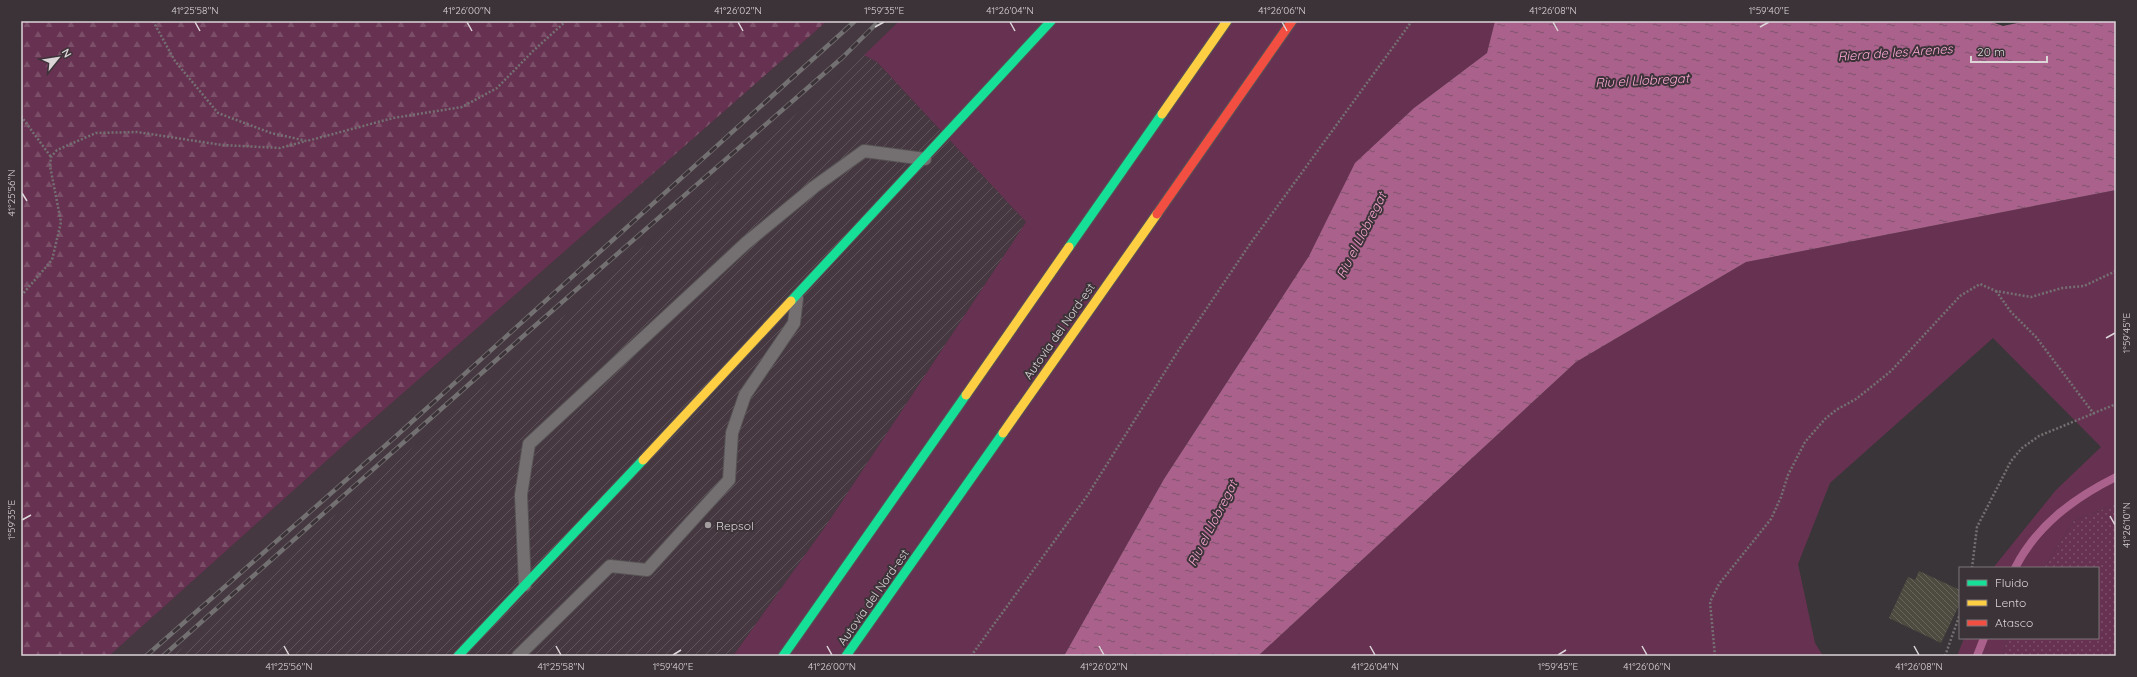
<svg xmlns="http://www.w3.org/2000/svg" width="2137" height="677" viewBox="0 0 2137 677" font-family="Quicksand,sans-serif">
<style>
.built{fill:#463840}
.industrial{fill:url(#industrial-furrows)}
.grass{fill:#673251}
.forest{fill:url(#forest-firs)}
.garden{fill:url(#garden-dots)}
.water{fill:url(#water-ripples)}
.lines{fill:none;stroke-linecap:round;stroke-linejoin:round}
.stream{stroke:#aa628c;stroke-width:8}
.building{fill:url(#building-back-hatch)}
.lane-casing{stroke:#565254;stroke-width:14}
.fast-casing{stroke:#565254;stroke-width:11}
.slow-casing{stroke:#565254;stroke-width:11}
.jam-casing{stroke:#565254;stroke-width:11}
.path{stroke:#747072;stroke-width:2.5;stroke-dasharray:2 2;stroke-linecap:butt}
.lane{stroke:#747072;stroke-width:12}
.fast{stroke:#16e098;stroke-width:9}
.slow{stroke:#ffcf43;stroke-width:9}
.jam{stroke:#f24e42;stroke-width:9}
.rail-casing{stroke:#737072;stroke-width:4.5}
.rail{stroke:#3c3338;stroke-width:3;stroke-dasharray:9;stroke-linecap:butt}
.ticks{fill:none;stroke:#dbd5d8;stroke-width:1.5}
.poi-dot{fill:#a39da0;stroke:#3c3338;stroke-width:1.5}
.labels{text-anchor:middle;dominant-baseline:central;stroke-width:4;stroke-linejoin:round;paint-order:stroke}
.street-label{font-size:12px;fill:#dbd5d8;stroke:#3c3338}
.poi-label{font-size:12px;fill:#dbd5d8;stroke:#3c3338;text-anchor:start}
.water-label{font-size:13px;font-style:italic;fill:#fea9d8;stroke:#3c3338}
.neatline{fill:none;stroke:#dbd5d8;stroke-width:1.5}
.ticks-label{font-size:10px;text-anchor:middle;fill:#dbd5d8}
</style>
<defs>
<pattern id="industrial-furrows" width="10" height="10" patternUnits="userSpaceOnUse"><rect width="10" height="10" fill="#463840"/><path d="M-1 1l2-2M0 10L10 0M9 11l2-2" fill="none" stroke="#60545b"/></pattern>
<pattern id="forest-firs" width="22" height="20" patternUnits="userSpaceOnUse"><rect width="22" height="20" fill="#673251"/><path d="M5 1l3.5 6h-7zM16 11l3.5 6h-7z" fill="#7c4f69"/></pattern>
<pattern id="garden-dots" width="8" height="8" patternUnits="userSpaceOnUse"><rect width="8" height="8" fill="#673251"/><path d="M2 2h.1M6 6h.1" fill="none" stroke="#7c4f69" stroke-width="1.8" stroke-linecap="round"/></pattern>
<pattern id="water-ripples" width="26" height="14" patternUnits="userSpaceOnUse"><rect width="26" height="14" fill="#aa628c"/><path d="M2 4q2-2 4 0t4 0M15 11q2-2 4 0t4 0" fill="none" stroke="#80546e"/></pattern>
<pattern id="building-back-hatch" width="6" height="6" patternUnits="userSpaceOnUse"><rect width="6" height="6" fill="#4d4b40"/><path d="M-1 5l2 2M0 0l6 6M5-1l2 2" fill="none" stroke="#66645b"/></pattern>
</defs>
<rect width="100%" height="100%" fill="#3a3538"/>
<polygon class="built" points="827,21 899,21 864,55 173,656 109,656 354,436"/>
<polygon class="industrial" points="864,55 877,62 1026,222 827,524 733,656 173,656"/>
<g class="grass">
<polygon points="899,21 1495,21 1487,53 1414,108 1355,164 1309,256 1164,479 1064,656 733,656 827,524 1026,222 877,62 864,55"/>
<polygon points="2116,190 2116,504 2074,521 2044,568 1993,568 2056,490 2101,447 1993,338 1830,483 1798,564 1815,643 1823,656 1258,656 1576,362 1746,262"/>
<polygon points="1964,638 2008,638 2002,656 1957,656"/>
</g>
<polygon class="forest" points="21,21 827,21 354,436 109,656 21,656"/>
<polygon class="garden" points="2116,504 2116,656 2002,656 2008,638 2098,638 2098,568 2044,568 2074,521"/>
<polygon class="water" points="1495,21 1989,21 2003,26 2027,21 2116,21 2116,190 1746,262 1576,362 1258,656 1064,656 1164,479 1309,256 1355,163 1414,108 1487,53"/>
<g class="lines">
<g class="stream">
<path d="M 2015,568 C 2037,525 2074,498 2116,477"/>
<polyline points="1977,656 1984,638"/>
</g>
</g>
<polygon class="building" points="1919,571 1960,590 1960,603 1941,643 1889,618 1908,577 1915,580"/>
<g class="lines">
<defs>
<g id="lane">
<polyline points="525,585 521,495 529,444 746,243 814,187 864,151 925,159"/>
<polyline points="518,656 610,566 647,570 729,480 732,433 745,395 794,323 797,298"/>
</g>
<g id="fast">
<polyline points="1069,247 1162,114"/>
<polyline points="791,301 1051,21"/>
<polyline points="458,656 643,460"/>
<polyline points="783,656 966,395"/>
<polyline points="846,656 1003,433"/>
</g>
<g id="slow">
<polyline points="1162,114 1227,21"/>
<polyline points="966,395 1069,247"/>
<polyline points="1003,433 1157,214"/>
<polyline points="643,460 791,301"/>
</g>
<polyline id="jam" points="1157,214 1292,21"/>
</defs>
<use href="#lane" class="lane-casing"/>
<use href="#fast" class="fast-casing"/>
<use href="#slow" class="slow-casing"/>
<use href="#jam" class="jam-casing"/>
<g class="path">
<polyline points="153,21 175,61 218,113 271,133 307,141 393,118 462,107 497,88 533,51 566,21"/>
<polyline points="21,116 51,157"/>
<polyline points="1996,291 2011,312 2036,337 2094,414"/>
<polyline points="21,296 52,260 61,222 50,166 51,157 57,150 96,133 137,132 222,145 280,148 306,141"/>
<polyline points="1972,568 1977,527 2011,461 2022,448 2039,436 2116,404"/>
<polyline points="971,656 1087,496 1178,351 1250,244 1412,21"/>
<polyline points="1715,656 1710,602 1719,584 1771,519 1781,497 1788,475 1805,442 1826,418 1836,410 1856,399 1891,371 1960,296 1980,284 1996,291 2031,297 2062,288 2084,286 2116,271"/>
<polyline points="1945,656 1960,614"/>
</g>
<use href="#lane" class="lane"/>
<use href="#fast" class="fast"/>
<use href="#slow" class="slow"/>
<use href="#jam" class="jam"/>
<defs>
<g id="rail">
<polyline points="146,656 395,437 855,21"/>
<polyline points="163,656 529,331 843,57 879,21"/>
</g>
</defs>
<use href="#rail" class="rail-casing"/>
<use href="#rail" class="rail"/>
</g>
<path class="ticks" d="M 195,22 L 200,31M 467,22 L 472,31M 738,22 L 743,31M 1010,22 L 1015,31M 1282,22 L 1287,31M 1553,22 L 1558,31M 875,27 L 884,22M 1760,27 L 1769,22M 22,193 L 27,201M 2106,338 L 2115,333M 2110,516 L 2115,525M 22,520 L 31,515M 284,646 L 289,655M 556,646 L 561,655M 827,646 L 832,655M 1099,646 L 1104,655M 1370,646 L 1375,655M 1642,646 L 1647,655M 1914,646 L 1919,655M 673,655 L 681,650M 1558,655 L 1566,650"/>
<circle class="poi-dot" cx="708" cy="525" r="4"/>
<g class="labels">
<g class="street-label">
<text transform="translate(1059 331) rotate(-55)">Autovia del Nord-est</text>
<text transform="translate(873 597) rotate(-55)">Autovia del Nord-est</text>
</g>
<g class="poi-label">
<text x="716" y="525">Repsol</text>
</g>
<g class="water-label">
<text transform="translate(1895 52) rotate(-4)">Riera de les Arenes</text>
<text transform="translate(1642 80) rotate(-3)">Riu el Llobregat</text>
<text transform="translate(1361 235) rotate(-63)">Riu el Llobregat</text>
<text transform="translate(1212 523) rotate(-63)">Riu el Llobregat</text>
</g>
</g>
<rect width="2137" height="677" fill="none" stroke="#3c3338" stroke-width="44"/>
<rect x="1959" y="567" width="140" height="72" fill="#3c3338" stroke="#7c7478"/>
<rect x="1967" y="580" width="20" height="6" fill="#16e098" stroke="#7c7478"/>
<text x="1995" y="587" font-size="12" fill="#dbd5d8">Fluido</text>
<rect x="1967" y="600" width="20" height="6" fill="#ffcf43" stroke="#7c7478"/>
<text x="1995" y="607" font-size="12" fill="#dbd5d8">Lento</text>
<rect x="1967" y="620" width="20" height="6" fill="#f24e42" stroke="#7c7478"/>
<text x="1995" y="627" font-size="12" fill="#dbd5d8">Atasco</text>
<g transform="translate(58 58) rotate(60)" stroke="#3c3338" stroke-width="3" paint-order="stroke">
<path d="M0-3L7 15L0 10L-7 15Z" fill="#dbd5d8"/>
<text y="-6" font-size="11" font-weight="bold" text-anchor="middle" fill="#dbd5d8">N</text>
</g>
<path d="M1971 56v6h76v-6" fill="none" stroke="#dbd5d8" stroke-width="2"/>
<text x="1977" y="56" font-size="12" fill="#dbd5d8" stroke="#3c3338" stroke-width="3" paint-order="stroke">20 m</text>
<rect x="22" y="22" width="2093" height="633" class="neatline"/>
<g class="ticks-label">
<text x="195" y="14">41°25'58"N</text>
<text x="467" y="14">41°26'00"N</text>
<text x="738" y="14">41°26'02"N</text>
<text x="884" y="14">1°59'35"E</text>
<text x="1010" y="14">41°26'04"N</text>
<text x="1282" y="14">41°26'06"N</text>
<text x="1553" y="14">41°26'08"N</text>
<text x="1769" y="14">1°59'40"E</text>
<text transform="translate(11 193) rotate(-90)" y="4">41°25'56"N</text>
<text transform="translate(2126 333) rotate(-90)" y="4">1°59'45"E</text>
<text transform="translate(11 520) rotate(-90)" y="4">1°59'35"E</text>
<text transform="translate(2126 525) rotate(-90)" y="4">41°26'10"N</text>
<text x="289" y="670">41°25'56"N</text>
<text x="561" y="670">41°25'58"N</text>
<text x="673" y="670">1°59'40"E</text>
<text x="832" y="670">41°26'00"N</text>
<text x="1104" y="670">41°26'02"N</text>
<text x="1375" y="670">41°26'04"N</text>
<text x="1558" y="670">1°59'45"E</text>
<text x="1647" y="670">41°26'06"N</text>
<text x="1919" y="670">41°26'08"N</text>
</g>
</svg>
